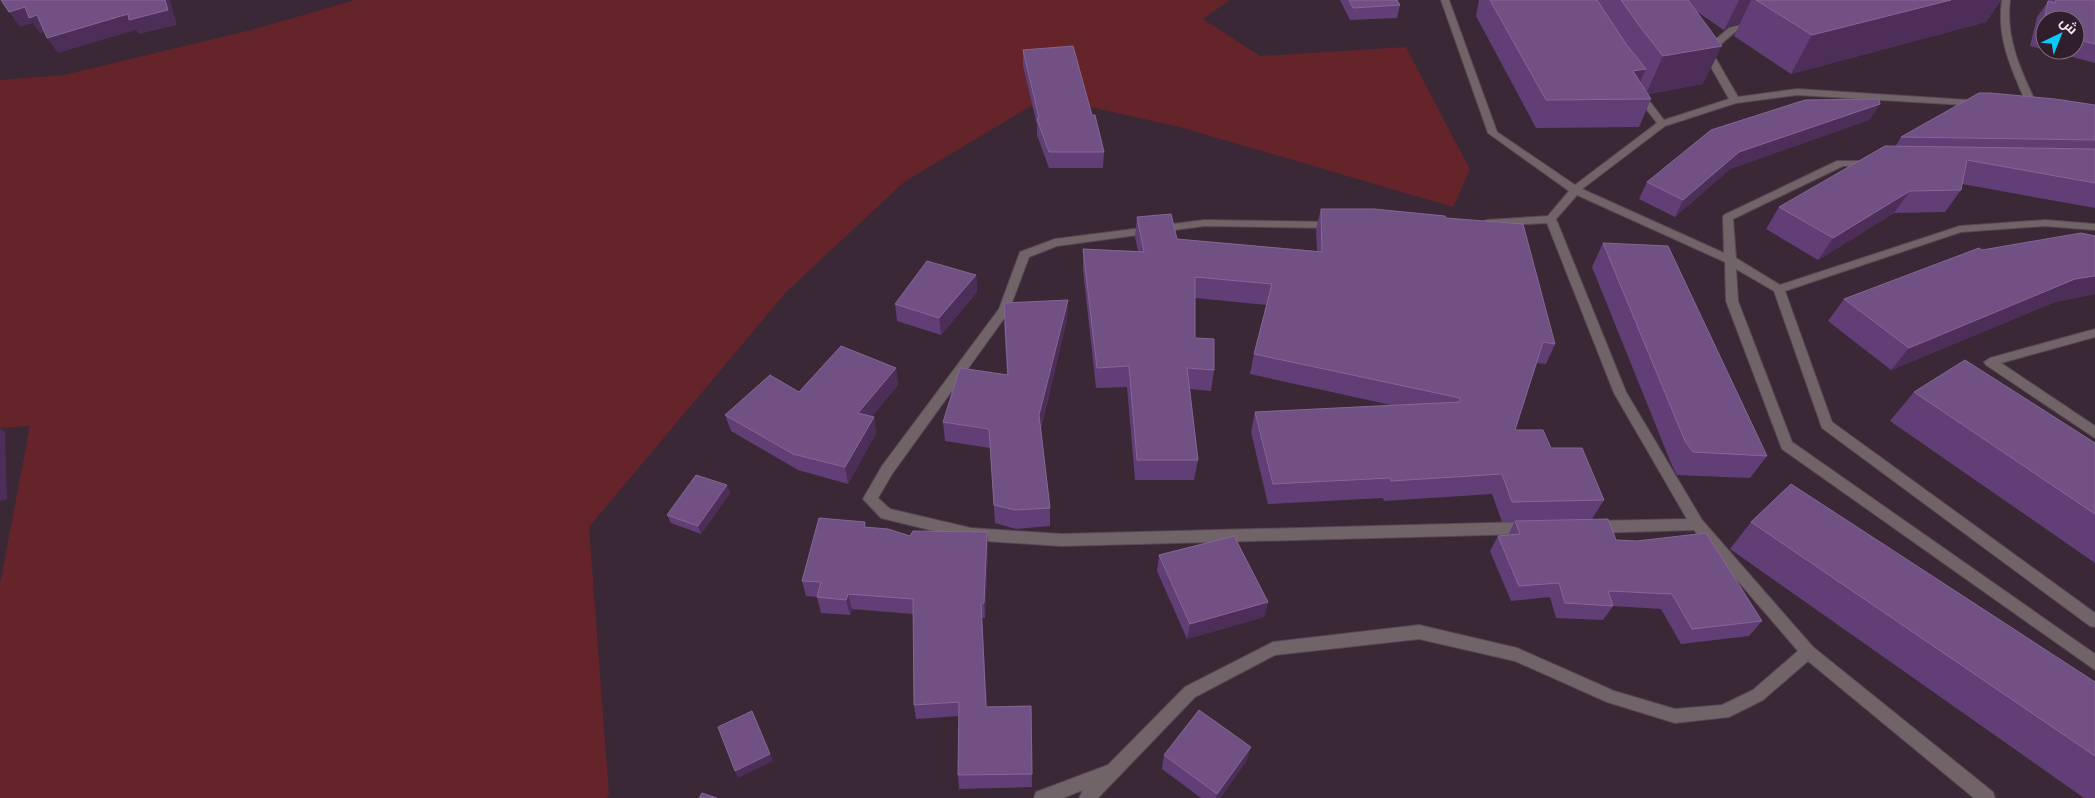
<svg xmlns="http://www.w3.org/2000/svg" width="2095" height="798" viewBox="0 0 2095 798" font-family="Overpass,Cairo,sans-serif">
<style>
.green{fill:#64242a}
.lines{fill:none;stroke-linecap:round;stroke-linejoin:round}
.street-casing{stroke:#584654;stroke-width:2}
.street{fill:#706468;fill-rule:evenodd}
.wall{fill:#623e77}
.shaded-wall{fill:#4c2e58}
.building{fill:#715084;stroke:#856794}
</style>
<rect width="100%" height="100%" fill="#3b2837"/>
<polygon class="green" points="355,0 1230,0 1203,19 1260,56 1406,47 1470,170 1453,207 1180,127 1046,97 904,182 786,292 589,527 609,795 607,798 0,798 0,584 30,426 0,428 0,80 64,75 251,30"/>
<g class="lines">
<defs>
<g id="street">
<polygon points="1441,0 1449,0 1497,132 1575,185 1657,123 1633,92 1635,90 1641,90 1664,120 1729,99 1702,51 1729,28 1752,22 1755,23 1755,27 1735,32 1712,52 1738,97 1797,89 1984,101 1986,103 1981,106 1797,95 1736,103 1665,126 1582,189 1724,253 1723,217 1724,215 1837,161 1877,161 1878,163 1873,166 1843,166 1733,219 1736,258 1780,285 1960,226 2045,220 2095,224 2095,230 2045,226 1961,232 1785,291 1832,422 2095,613 2095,627 2090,626 1822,428 1774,291 1736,269 1738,301 1792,442 2095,654 2095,670 1782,449 1726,301 1725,262 1577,195 1556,219 1626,392 1702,520 1813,647 1993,792 1995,798 1974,798 1808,661 1763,700 1729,717 1675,723 1607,702 1515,661 1419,639 1275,655 1195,697 1098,798 1079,798 1083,790 1063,798 1034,798 1036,792 1108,765 1185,687 1273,642 1419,625 1517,648 1614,691 1675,709 1722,705 1753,690 1798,651 1694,530 1594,533 1589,531 1587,527 1589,523 1594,521 1687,519 1614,393 1547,223 1486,226 1481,223 1486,220 1548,216 1569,191 1488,133"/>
<path d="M 2002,0 L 2010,0 C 2005,39 2022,73 2038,107 L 2036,109 L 2033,110 L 2028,107 C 2013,72 1996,39 2002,0 Z"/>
<polygon points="1204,220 1333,222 1338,225 1333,228 1204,226 1057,246 1029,257 1008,313 892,474 878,498 890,509 971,528 1061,534 1529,522 1534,524 1536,528 1534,532 1529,534 1061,546 971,540 881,518 863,499 882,466 999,309 1020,252 1055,239"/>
<polygon points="2095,329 2095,337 2001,363 2095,426 2095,438 1986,365 1984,362 1990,358"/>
</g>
</defs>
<use href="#street" class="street-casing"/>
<use href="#street" class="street"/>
</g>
<g class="wall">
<polygon points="1340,0 1397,0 1400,5 1397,18 1350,20"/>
<polygon points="1479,0 2001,0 1986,22 1791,74 1734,36 1740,23 1729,26 1724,30 1696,11 1703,84 1648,94 1651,99 1639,127 1536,128 1476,16"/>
<polygon points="2048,0 2095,0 2095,63 2046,50 2075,50 2075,20 2045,20 2045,50 2030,46 2037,17 2047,3"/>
<polygon points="1023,50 1092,115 1104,152 1103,168 1049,168 1037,135 1037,125 1023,66"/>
<polygon points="1880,104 1869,120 1730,169 1675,217 1639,199 1647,182"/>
<polygon points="2095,105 2095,208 1962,184 1961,190 1945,212 1894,213 1818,260 1766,229 1779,207 1895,147 1901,137"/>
<polygon points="1321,209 1446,218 1555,344 1546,364 1537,363 1515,430 1551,448 1604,500 1592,519 1502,522 1492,494 1384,501 1383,498 1268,504 1251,432 1255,412 1391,405 1250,374 1254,354 1267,305 1195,298 1195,338 1214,370 1211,391 1190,389 1198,460 1194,480 1135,480 1127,387 1096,388 1083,270 1083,249 1138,251 1135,237 1137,217 1177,239 1317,251 1316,229"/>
<polygon points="2095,236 2095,294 2055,302 1891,370 1828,321 1844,299 1982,250"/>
<polygon points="1603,243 1767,456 1750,478 1677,475 1671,463 1592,267"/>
<polygon points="976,275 977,292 941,335 897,321 895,304"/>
<polygon points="1067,319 1041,428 1050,508 1050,526 1016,529 995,523 990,448 945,441 943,422 1007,375 1004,322"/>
<polygon points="896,368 898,385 872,416 874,417 876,433 848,484 798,470 731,431 725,415 799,392"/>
<polygon points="1914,392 2095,443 2095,563 1890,421"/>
<polygon points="730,493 701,534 671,523 667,515"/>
<polygon points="1515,521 1616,540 1762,621 1749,636 1681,644 1661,609 1613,606 1603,620 1556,618 1550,597 1511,601 1490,551 1498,536 1508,535"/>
<polygon points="865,522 866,528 910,536 987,532 988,548 985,618 982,618 987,707 1031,706 1032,787 959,789 958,775 959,716 916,719 914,705 913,614 852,609 850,615 821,613 817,597 806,596 802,581"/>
<polygon points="1751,522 2095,682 2095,798 2084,798 1730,549"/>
<polygon points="1159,555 1268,602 1264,617 1187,639 1157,571"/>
<polygon points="1164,755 1247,760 1220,798 1201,798 1162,769"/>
</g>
<g class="shaded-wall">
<polygon points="165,0 171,0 170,0 177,25 139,34 136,30 58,53 47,38"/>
<polygon points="1739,0 1751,0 1740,23 1729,26 1724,30"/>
<polygon points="1951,0 2001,0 1986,22 1791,74 1812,35"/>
<polygon points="25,7 37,15 48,30 40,33 33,23 20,27 9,12"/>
<polygon points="1722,46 1703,84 1646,94 1663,56"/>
<polygon points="1646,69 1634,96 1633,71"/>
<polygon points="1880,104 1869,120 1730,169 1675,217 1683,200 1739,152"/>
<polygon points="1910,191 1894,213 1818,260 1833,238"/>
<polygon points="976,275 977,292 941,335 939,318"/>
<polygon points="2095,276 2095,294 2055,302 1891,370 1909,348 2075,279"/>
<polygon points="1068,300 1067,319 1039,434 1039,415"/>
<polygon points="896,368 898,385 861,429 858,413"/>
<polygon points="874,417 876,433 848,484 845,467"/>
<polygon points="0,428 5,432 7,499 0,501"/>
<polygon points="727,485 730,493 701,534 698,526"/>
<polygon points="987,532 988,548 985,618 984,603"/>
<polygon points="848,594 852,609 850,615 846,600"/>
<polygon points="1268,602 1264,617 1187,639 1190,624"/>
<polygon points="981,603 982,618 988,721 986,707"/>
<polygon points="1251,747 1247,760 1220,798 1216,798 1217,794"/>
<polygon points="770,754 773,761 738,778 735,771"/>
</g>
<g class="building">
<polygon points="1,0 165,0 168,10 129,20 128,14 47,38 37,15 29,18 25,7 9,12"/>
<polygon points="1349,0 1397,0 1400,5 1353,8"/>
<polygon points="1490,0 1597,0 1626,44 1646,69 1633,71 1651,99 1546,100"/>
<polygon points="1621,0 1688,0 1722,46 1663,56 1641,28"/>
<polygon points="1756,0 1951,0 1812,35"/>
<polygon points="2056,0 2095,0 2095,44 2075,39 2075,20 2045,20 2045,31 2042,30 2048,1 2055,3"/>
<polygon points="1073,46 1092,115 1095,115 1104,152 1049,152 1037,119 1039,118 1023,50"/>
<polygon points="1979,93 1990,93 2055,99 2095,105 2095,140 1901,137"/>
<polygon points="1879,99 1880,104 1739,152 1683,200 1647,182 1711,130 1805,100"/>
<polygon points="1885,146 2095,149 2095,183 1967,160 1961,190 1910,191 1833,238 1779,207"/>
<polygon points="1321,209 1374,209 1445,216 1446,218 1523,224 1555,344 1543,342 1515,430 1543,430 1551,448 1582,448 1604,500 1512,502 1502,474 1391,481 1390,478 1273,484 1255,412 1460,402 1460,398 1254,354 1272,284 1195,277 1195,338 1214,339 1214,370 1187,368 1198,460 1137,460 1129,366 1097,368 1083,249 1144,252 1137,217 1171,214 1177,239 1322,252"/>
<polygon points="2081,233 2095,236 2095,276 2075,279 1909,348 1844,299 1979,248 1982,250"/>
<polygon points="1603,243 1668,246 1767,456 1693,452 1685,441"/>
<polygon points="927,261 976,275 939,318 895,304"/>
<polygon points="1068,300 1039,415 1050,508 1015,510 994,505 989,429 943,422 960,368 1008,375 1004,303"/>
<polygon points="841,346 896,368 858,413 874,417 845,467 793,454 725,415 770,375 799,392"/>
<polygon points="1965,360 2095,443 2095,514 1914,392"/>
<polygon points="696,475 727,485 698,526 667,515"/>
<polygon points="1791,484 2095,682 2095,756 1751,522"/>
<polygon points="819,518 865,522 864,527 888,529 910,536 913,531 987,532 984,603 981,603 986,707 1031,706 1032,774 958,775 959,702 914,705 913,599 848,594 846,600 817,597 821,582 802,581"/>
<polygon points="1608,519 1616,540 1637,541 1706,533 1762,621 1692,629 1672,594 1608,591 1613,606 1565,603 1559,583 1519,586 1498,536 1520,534 1515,521"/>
<polygon points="1234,536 1268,602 1190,624 1159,555"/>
<polygon points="1199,710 1251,747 1217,794 1164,755"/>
<polygon points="752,711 770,754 735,771 718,727"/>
<polygon points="702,793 717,798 699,798"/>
</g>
<g transform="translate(2060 35) rotate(43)"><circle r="24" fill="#301e2d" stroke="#7d6d7a"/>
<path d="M0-4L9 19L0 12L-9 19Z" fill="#0acafa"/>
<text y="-8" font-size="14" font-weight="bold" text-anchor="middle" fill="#f0e4ee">ش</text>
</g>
</svg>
